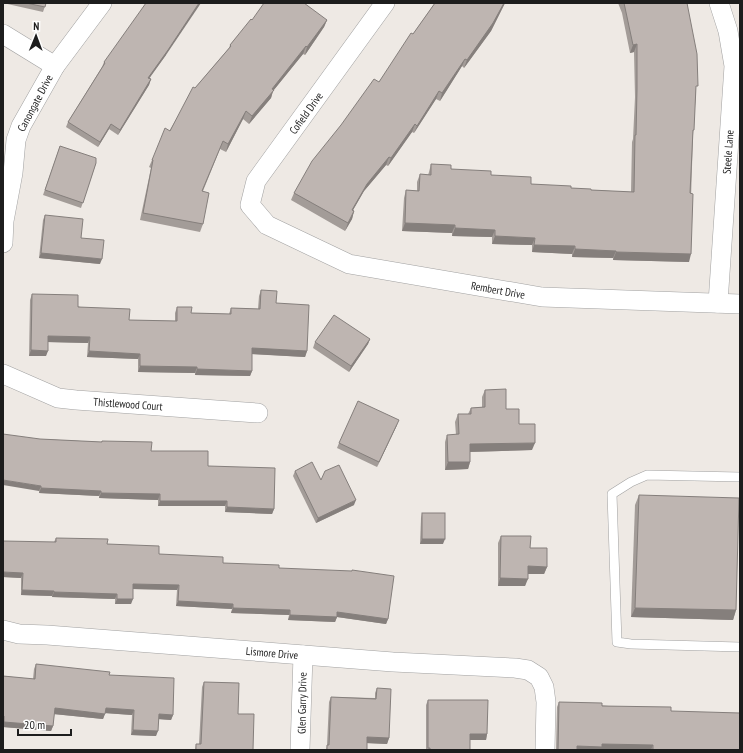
<svg xmlns="http://www.w3.org/2000/svg" width="743" height="753" viewBox="0 0 743 753" font-family="'PT Sans Narrow',sans-serif">
<style>
.lines{fill:none;stroke-linecap:round;stroke-linejoin:round}
.service-casing{stroke:#a1a1a1;stroke-width:10}
.minor-casing{stroke:#a1a1a1;stroke-width:20}
.service{stroke:#fff;stroke-width:9}
.minor{stroke:#fff;stroke-width:19}
.wall{fill:#a39c98}
.shaded-wall{fill:#857f7c}
.building{fill:#beb5b1;stroke:#857f7c}
.labels{text-anchor:middle;dominant-baseline:central;stroke-width:3;stroke-linejoin:round;paint-order:stroke}
.street-label{font-size:11px;fill:#1d1d1d;stroke:#fff}
</style>
<rect width="100%" height="100%" fill="#eee9e4"/>
<g class="lines">
<defs>
<polyline id="service" points="740,477 647,475 631,482 612,494 617,642 631,644 740,647"/>
<g id="minor">
<polyline points="385,3 256,181 250,205 267,225 349,264 542,297 740,304"/>
<polyline points="3,34 55,66"/>
<polyline points="3,243 4,221 13,173 16,140 21,126 55,66 102,3"/>
<polyline points="718,303 734,66 728,31 719,3"/>
<polyline points="3,374 58,398 76,400 258,413"/>
<polyline points="3,630 19,634 47,635 393,662 515,668 528,670 539,677 544,687 546,702 545,750"/>
<polyline points="300,750 303,655"/>
</g>
</defs>
<use href="#service" class="service-casing"/>
<use href="#minor" class="minor-casing"/>
<use href="#service" class="service"/>
<use href="#minor" class="minor"/>
</g>
<g class="wall">
<polygon points="3,3 46,3 43,12"/>
<polygon points="435,3 505,3 491,31 464,68 462,66 440,101 436,99 414,133 412,132 388,166 386,165 364,191 353,210 354,211 352,219 345,231 291,200 294,193 379,82"/>
<polygon points="618,3 687,3 696,91 693,135 689,262 613,260 613,258 572,257 572,254 532,252 532,245 492,244 492,237 452,236 452,233 402,231 404,198 406,190 417,191 417,182 420,174 428,175 429,172 431,164 451,169 491,175 531,184 591,190 631,192 632,142 633,139 635,97 634,52 630,53 622,13"/>
<polygon points="252,20 327,20 324,27 305,55 303,54 273,91 271,98 249,124 243,119 226,152 220,149 203,191 203,224 200,232 140,220 151,168 149,167 152,160 195,88 229,48 230,45"/>
<polygon points="166,55 149,78 151,79 149,85 118,135 109,129 98,147 66,127 68,122 102,67 104,62"/>
<polygon points="60,146 96,163 81,208 43,195"/>
<polygon points="45,215 81,238 100,264 39,258 43,220"/>
<polygon points="261,290 276,303 307,351 305,357 252,354 252,371 250,376 195,375 195,373 138,372 138,359 87,357 88,343 48,342 46,356 29,356 30,300 32,294 129,320 175,321 175,313 177,307 191,313 229,314 231,308 258,309 259,296"/>
<polygon points="370,339 368,344 349,372 313,348 315,342"/>
<polygon points="485,390 506,409 519,424 532,450 470,452 470,462 468,469 445,470 445,442 447,435 456,435 455,422 458,414 468,414 471,408 482,407 482,397"/>
<polygon points="397,425 377,467 337,448 339,443"/>
<polygon points="40,439 101,442 102,441 151,451 208,466 274,509 272,514 225,512 225,506 158,506 158,500 99,498 99,496 39,493"/>
<polygon points="295,471 321,480 354,505 316,523 293,476"/>
<polygon points="639,495 736,610 733,620 631,617 635,505"/>
<polygon points="422,513 443,544 420,544 421,518"/>
<polygon points="501,536 530,548 547,567 544,574 528,574 525,586 498,586 498,543"/>
<polygon points="56,538 107,544 159,554 223,563 279,568 388,619 386,624 337,617 335,622 288,620 289,615 231,613 232,609 176,606 177,590 133,589 131,604 115,604 115,599 52,597 52,596 21,595 21,578 3,577 54,542"/>
<polygon points="36,664 109,675 173,715 171,720 159,719 156,736 131,735 132,715 105,713 103,719 54,714 53,726 51,731 3,727 3,676 33,679 34,669"/>
<polygon points="204,682 238,714 253,750 195,750 196,744 199,744 202,687"/>
<polygon points="377,688 389,738 387,744 367,743 367,750 326,750 327,745 329,702 331,697 375,698 375,693"/>
<polygon points="428,700 487,734 486,740 470,740 470,750 426,750 426,705"/>
<polygon points="559,702 671,711 740,750 601,749 600,750 556,750 557,707"/>
</g>
<g class="shaded-wall">
<polygon points="199,3 201,3 166,55 146,83 148,78"/>
<polygon points="504,3 505,3 491,31 464,68 467,60"/>
<polygon points="327,20 324,27 305,55 307,47"/>
<polygon points="637,44 634,52 630,53 633,45"/>
<polygon points="306,46 303,54 273,91 271,98 249,124 252,116 272,89"/>
<polygon points="465,59 462,66 440,101 442,93"/>
<polygon points="151,79 149,85 118,135 120,130"/>
<polygon points="439,91 436,99 414,133 417,126"/>
<polygon points="246,111 243,119 226,152 228,144"/>
<polygon points="111,124 109,129 98,147 100,142"/>
<polygon points="415,124 412,132 388,166 391,158"/>
<polygon points="389,157 386,165 364,191 349,217 352,210 367,184"/>
<polygon points="354,211 352,219 345,231 348,223"/>
<polygon points="405,223 455,225 452,233 402,231"/>
<polygon points="455,228 495,230 492,237 452,236"/>
<polygon points="495,236 535,238 532,245 492,244"/>
<polygon points="534,245 575,246 572,254 532,252"/>
<polygon points="575,249 616,251 613,258 572,257"/>
<polygon points="616,252 691,254 689,262 613,260"/>
<polygon points="41,253 102,259 100,264 39,258"/>
<polygon points="48,336 90,337 88,343 46,342"/>
<polygon points="370,339 368,344 349,372 351,366"/>
<polygon points="252,348 307,351 305,357 250,354"/>
<polygon points="31,350 48,351 46,356 29,356"/>
<polygon points="89,351 140,354 138,359 87,357"/>
<polygon points="140,366 197,367 195,373 138,372"/>
<polygon points="197,369 252,371 250,376 195,375"/>
<polygon points="399,420 397,425 377,467 379,462"/>
<polygon points="535,443 532,450 467,452 470,444"/>
<polygon points="448,462 470,462 468,469 445,470"/>
<polygon points="3,480 41,486 39,491 3,485"/>
<polygon points="41,488 101,491 99,496 39,493"/>
<polygon points="101,493 160,494 158,500 99,498"/>
<polygon points="356,500 354,505 316,523 318,518"/>
<polygon points="160,501 227,501 225,506 158,506"/>
<polygon points="227,507 274,509 272,514 225,512"/>
<polygon points="422,539 445,539 443,544 420,544"/>
<polygon points="528,566 547,567 544,574 525,574"/>
<polygon points="3,572 23,573 21,578 3,577"/>
<polygon points="500,578 528,579 525,586 498,586"/>
<polygon points="133,584 179,585 177,590 132,589"/>
<polygon points="22,590 54,591 52,596 21,595"/>
<polygon points="54,592 117,594 115,599 52,597"/>
<polygon points="117,599 133,599 131,604 115,604"/>
<polygon points="178,601 233,604 232,609 176,606"/>
<polygon points="233,608 290,610 289,615 231,613"/>
<polygon points="635,608 736,610 733,620 631,617"/>
<polygon points="337,612 388,619 386,624 337,617 335,622 288,620 290,615"/>
<polygon points="55,708 105,714 103,719 53,714"/>
<polygon points="106,708 134,710 132,715 104,713"/>
<polygon points="159,714 173,715 171,720 157,719"/>
<polygon points="4,722 53,726 51,731 3,727"/>
<polygon points="133,730 158,731 156,736 131,735"/>
<polygon points="470,734 487,734 486,740 468,740"/>
<polygon points="367,737 389,738 387,744 365,743"/>
<polygon points="602,744 653,745 651,750 601,749 600,750 576,750 577,746"/>
</g>
<g class="building">
<polygon points="26,3 46,3 45,7"/>
<polygon points="146,3 199,3 168,50 148,78 151,79 120,130 111,124 100,142 68,122 105,63 104,62"/>
<polygon points="264,3 304,3 327,20 307,47 306,46 272,89 274,90 252,116 246,111 228,144 223,141 202,191 209,193 203,224 143,213 153,160 152,160 165,128 170,131 193,87 195,88 231,46 230,45 251,19 252,20"/>
<polygon points="435,3 504,3 493,23 467,60 465,59 442,93 439,91 417,126 415,124 391,158 389,157 367,184 352,210 354,211 348,223 294,193 312,161 341,125 374,79 379,82 411,33 413,34"/>
<polygon points="624,3 687,3 697,54 698,86 696,86 694,130 693,130 690,193 693,194 691,254 616,252 616,251 575,249 575,246 534,245 535,238 495,236 495,230 455,228 455,225 405,223 406,190 419,191 420,174 431,175 431,164 451,165 451,169 491,171 491,175 531,177 531,184 571,186 571,188 591,189 591,190 634,192 635,135 636,135 637,89 637,44 633,45"/>
<polygon points="60,146 96,158 96,163 83,203 45,190"/>
<polygon points="45,215 83,219 81,238 104,240 102,259 41,253"/>
<polygon points="261,290 277,291 276,303 309,305 307,351 252,348 252,371 197,369 197,367 140,366 140,354 89,351 90,337 48,336 48,351 31,350 32,294 78,295 78,307 130,309 129,320 177,321 177,307 192,307 191,313 231,314 231,308 260,309"/>
<polygon points="334,315 370,339 351,366 315,342"/>
<polygon points="506,389 506,409 519,409 519,424 535,424 535,443 470,444 470,462 448,462 447,435 459,434 458,414 471,414 471,408 485,407 485,390"/>
<polygon points="358,401 399,420 379,462 339,443"/>
<polygon points="3,434 40,439 102,442 102,441 152,442 151,451 208,451 208,466 275,468 274,509 227,507 227,501 160,501 160,494 101,493 101,491 41,488 41,486 3,480"/>
<polygon points="312,462 321,480 325,471 339,465 356,500 318,518 295,471"/>
<polygon points="639,495 739,498 736,610 635,608"/>
<rect x="422" y="513" width="23" height="26"/>
<polygon points="501,536 531,536 530,548 547,548 547,567 528,566 528,579 500,578"/>
<polygon points="56,538 108,539 107,544 159,546 159,554 223,557 223,563 279,565 279,568 352,571 352,570 394,576 388,619 337,612 337,617 290,615 290,610 233,608 233,604 178,601 179,585 133,584 133,599 117,599 117,594 54,592 54,591 22,590 23,573 3,572 3,541 56,542"/>
<polygon points="36,664 110,672 109,675 174,678 173,715 159,714 158,731 133,730 134,710 106,708 105,714 55,708 53,726 4,722 4,716 3,715 3,676 35,679"/>
<polygon points="204,682 239,683 238,714 254,714 253,750 196,750 196,744 201,744"/>
<polygon points="377,688 391,689 389,738 367,737 367,750 327,750 327,745 329,745 331,697 376,699"/>
<polygon points="428,700 488,700 487,734 470,734 470,750 430,750 430,748 428,748"/>
<polygon points="559,702 602,703 602,706 671,707 671,711 740,713 740,750 653,750 653,745 602,744 602,747 577,746 577,750 558,750"/>
</g>
<g class="labels">
<g class="street-label">
<text transform="translate(35 103) rotate(-62)">Canongate Drive</text>
<text transform="translate(306 113) rotate(-54)">Cofield Drive</text>
<text transform="translate(728 152) rotate(-86)">Steele Lane</text>
<text transform="translate(498 290) rotate(10)">Rembert Drive</text>
<text transform="translate(128 404) rotate(4)">Thistlewood Court</text>
<text transform="translate(272 653) rotate(5)">Lismore Drive</text>
<text transform="translate(302 703) rotate(-89)">Glen Garry Drive</text>
</g>
</g>
<rect width="743" height="753" fill="none" stroke="#1d1d1d" stroke-width="8"/>
<g transform="translate(36 36) rotate(1)" stroke="#ffffff" stroke-width="3" paint-order="stroke">
<path d="M0-3L7 15L0 10L-7 15Z" fill="#1d1d1d"/>
<text y="-6" font-size="11" font-weight="bold" text-anchor="middle" fill="#1d1d1d">N</text>
</g>
<path d="M18 729v6h53v-6" fill="none" stroke="#1d1d1d" stroke-width="2"/>
<text x="24" y="729" font-size="12" fill="#1d1d1d" stroke="#ffffff" stroke-width="3" paint-order="stroke">20 m</text>
</svg>
